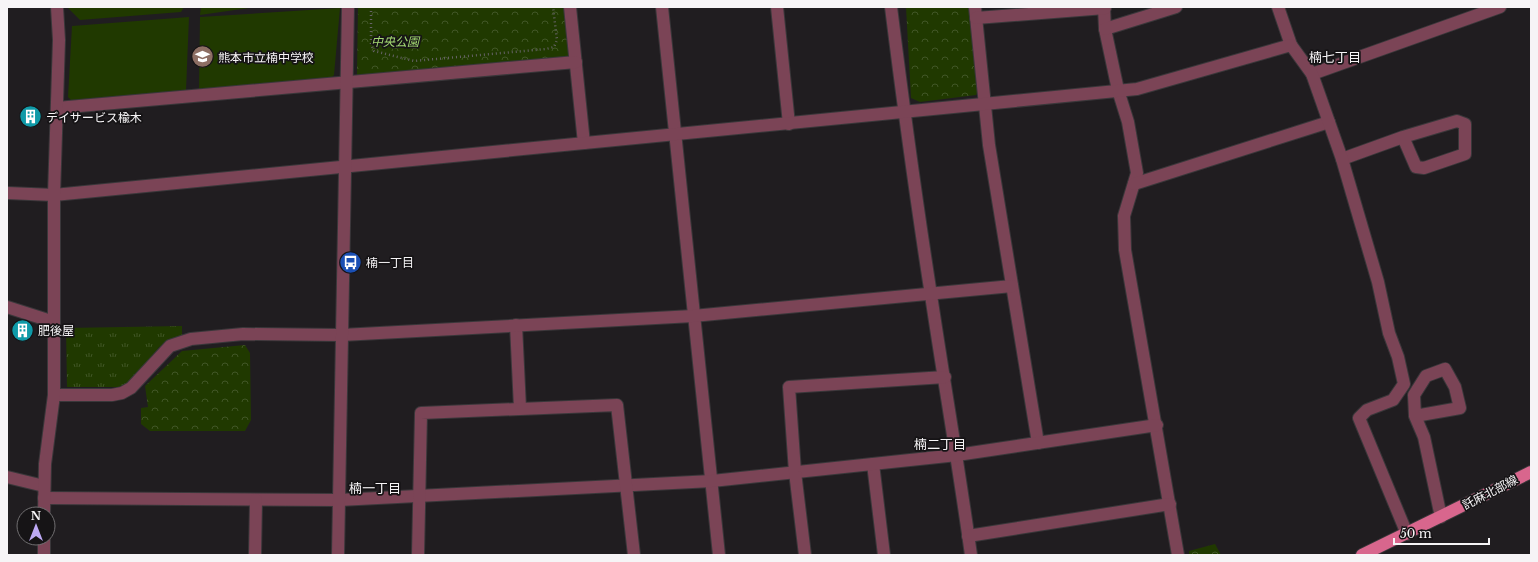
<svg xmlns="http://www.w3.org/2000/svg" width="1538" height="562" viewBox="0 0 1538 562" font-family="'Libre Baskerville','Noto Sans JP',serif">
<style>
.grass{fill:url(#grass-tufts)}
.park{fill:url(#park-crowns)}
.garden{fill:#203900}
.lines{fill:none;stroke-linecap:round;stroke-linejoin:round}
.minor-casing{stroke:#3a373a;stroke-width:14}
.major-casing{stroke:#3a373a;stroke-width:14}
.path{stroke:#666366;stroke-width:2.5;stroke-dasharray:1 3;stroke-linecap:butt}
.minor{stroke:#7b4456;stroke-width:12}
.major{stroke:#d8668d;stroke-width:12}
.labels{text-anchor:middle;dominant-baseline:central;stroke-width:3.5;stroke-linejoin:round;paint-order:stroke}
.park-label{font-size:12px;font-style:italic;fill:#a3d972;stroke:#161416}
.poi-label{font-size:12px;fill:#f6f4f6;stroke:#161416;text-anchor:start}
.street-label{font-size:12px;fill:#f6f4f6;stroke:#161416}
.neighbourhood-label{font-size:13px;fill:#f6f4f6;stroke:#161416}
</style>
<defs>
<pattern id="grass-tufts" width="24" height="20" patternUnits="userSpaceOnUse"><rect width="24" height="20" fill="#203900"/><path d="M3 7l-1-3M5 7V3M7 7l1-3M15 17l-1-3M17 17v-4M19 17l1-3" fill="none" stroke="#415626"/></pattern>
<pattern id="park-crowns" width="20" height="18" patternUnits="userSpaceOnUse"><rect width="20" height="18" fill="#203900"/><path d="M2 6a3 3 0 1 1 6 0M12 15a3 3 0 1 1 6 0" fill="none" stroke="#415626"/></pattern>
</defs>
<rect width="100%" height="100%" fill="#201d20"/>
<polygon class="grass" points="182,326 182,337 159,347 135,378 122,387 67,387 66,328"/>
<g class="park">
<polygon points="358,7 564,7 569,55 565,59 363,79 357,75"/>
<polygon points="906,7 970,7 979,89 976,95 920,102 911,98"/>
<polygon points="245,345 250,353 251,420 245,431 150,431 141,424 141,408 148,407 145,386 182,351"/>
<polygon points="1215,544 1221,555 1189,555 1189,551"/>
</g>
<g class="garden">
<polygon points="67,7 184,7 181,12 80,20"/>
<polygon points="201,7 256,7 200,15"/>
<polygon points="340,8 334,75 332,77 199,89 200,17"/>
<polygon points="189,17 186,90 71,100 68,97 72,26"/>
</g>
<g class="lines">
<defs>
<g id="minor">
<polyline points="570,7 584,143"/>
<polyline points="662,7 719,555"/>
<polyline points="777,7 789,124"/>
<path d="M 891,7 C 903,103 916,199 931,295 C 944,382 959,468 971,555"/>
<polyline points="975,7 989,145 1038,443"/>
<polyline points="1104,7 1105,29 1118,90 1128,122 1137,173 1124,216 1125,250 1178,555"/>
<polyline points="1278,7 1291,45"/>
<polyline points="976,18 1105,8"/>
<polyline points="1105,29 1176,7"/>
<polyline points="1312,74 1500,7"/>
<polyline points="57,108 576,62"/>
<polyline points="1342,159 1403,137 1457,121 1465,124 1465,154 1424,168 1416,167 1403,137"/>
<polyline points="1134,184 1329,122"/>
<polyline points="7,193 54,195 1137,89 1291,45 1312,74 1342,159 1378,282 1389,333 1398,357 1404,384 1393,400 1367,410 1359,418 1407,534"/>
<polyline points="7,307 54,322"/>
<polyline points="516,325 520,408"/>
<polyline points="54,395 112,395 122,393 131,388 170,346 191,339 243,334 342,335 693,316 1012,286"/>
<polyline points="1415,416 1460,408 1455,387 1445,369 1426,376 1414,395 1415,416 1424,437 1441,517"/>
<polyline points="873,464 884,555"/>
<polyline points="7,477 44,486"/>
<polyline points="44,498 339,500 712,481 957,455 1157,425"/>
<polyline points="44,514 45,464 54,395 54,195 59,40 57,7"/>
<polyline points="968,536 1170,504"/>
<polyline points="44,538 44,555"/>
<polyline points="255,555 256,500"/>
<polyline points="338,555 348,7"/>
<polyline points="418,555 421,413 617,405 634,555"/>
<polyline points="805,555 795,472 789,387 945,377"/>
</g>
<polyline id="major" points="1362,555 1531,472"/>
</defs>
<use href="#minor" class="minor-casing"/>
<use href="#major" class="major-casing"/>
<polyline class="path" points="371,7 371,44 374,51 414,61 546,49 554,47 557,40 553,7"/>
<use href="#minor" class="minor"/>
<use href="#major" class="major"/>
</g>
<defs>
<symbol id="school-disc" viewBox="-11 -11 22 22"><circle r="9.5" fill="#8d6e63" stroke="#161416"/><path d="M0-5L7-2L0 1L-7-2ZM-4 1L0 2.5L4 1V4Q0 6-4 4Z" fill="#fff"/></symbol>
<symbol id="building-disc" viewBox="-11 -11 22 22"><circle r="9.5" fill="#0f9aa8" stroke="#161416"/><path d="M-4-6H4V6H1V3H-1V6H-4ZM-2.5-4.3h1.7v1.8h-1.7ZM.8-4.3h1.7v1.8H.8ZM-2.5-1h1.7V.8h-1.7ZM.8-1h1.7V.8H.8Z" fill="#fff"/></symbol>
<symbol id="bus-disc" viewBox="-11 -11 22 22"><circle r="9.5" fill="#1a4fb4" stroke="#161416"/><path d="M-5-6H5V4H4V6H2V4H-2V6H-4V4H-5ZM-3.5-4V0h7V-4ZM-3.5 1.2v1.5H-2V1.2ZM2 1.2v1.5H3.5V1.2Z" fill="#fff"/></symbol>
</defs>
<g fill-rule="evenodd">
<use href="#school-disc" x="190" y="44" width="25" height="25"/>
<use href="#building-disc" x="18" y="104" width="25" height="25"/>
<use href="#bus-disc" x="338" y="250" width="25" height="25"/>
<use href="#building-disc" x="10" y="318" width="25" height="25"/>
</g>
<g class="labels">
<g class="park-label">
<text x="395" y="41">中央公園</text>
</g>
<g class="poi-label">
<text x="218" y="57">熊本市立楠中学校</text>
<text x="46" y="117">デイサービス楡木</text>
<text x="366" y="262">楠一丁目</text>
<text x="38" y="330">肥後屋</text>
</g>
<g class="street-label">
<text transform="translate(1490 492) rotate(-27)">託麻北部線</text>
</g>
<g class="neighbourhood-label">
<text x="1335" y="57">楠七丁目</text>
<text x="940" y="444">楠二丁目</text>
<text x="375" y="488">楠一丁目</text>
</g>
</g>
<rect width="1538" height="562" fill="none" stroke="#f6f4f6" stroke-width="16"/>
<g transform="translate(36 526)"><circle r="19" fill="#161416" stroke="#706e70"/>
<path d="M0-3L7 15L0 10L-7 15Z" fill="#bda9f5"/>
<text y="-6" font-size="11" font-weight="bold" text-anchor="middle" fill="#f6f4f6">N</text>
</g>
<path d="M1394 538v6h95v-6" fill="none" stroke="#f6f4f6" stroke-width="2"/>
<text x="1400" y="538" font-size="12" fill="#f6f4f6" stroke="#161416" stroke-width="3" paint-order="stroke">50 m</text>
</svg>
